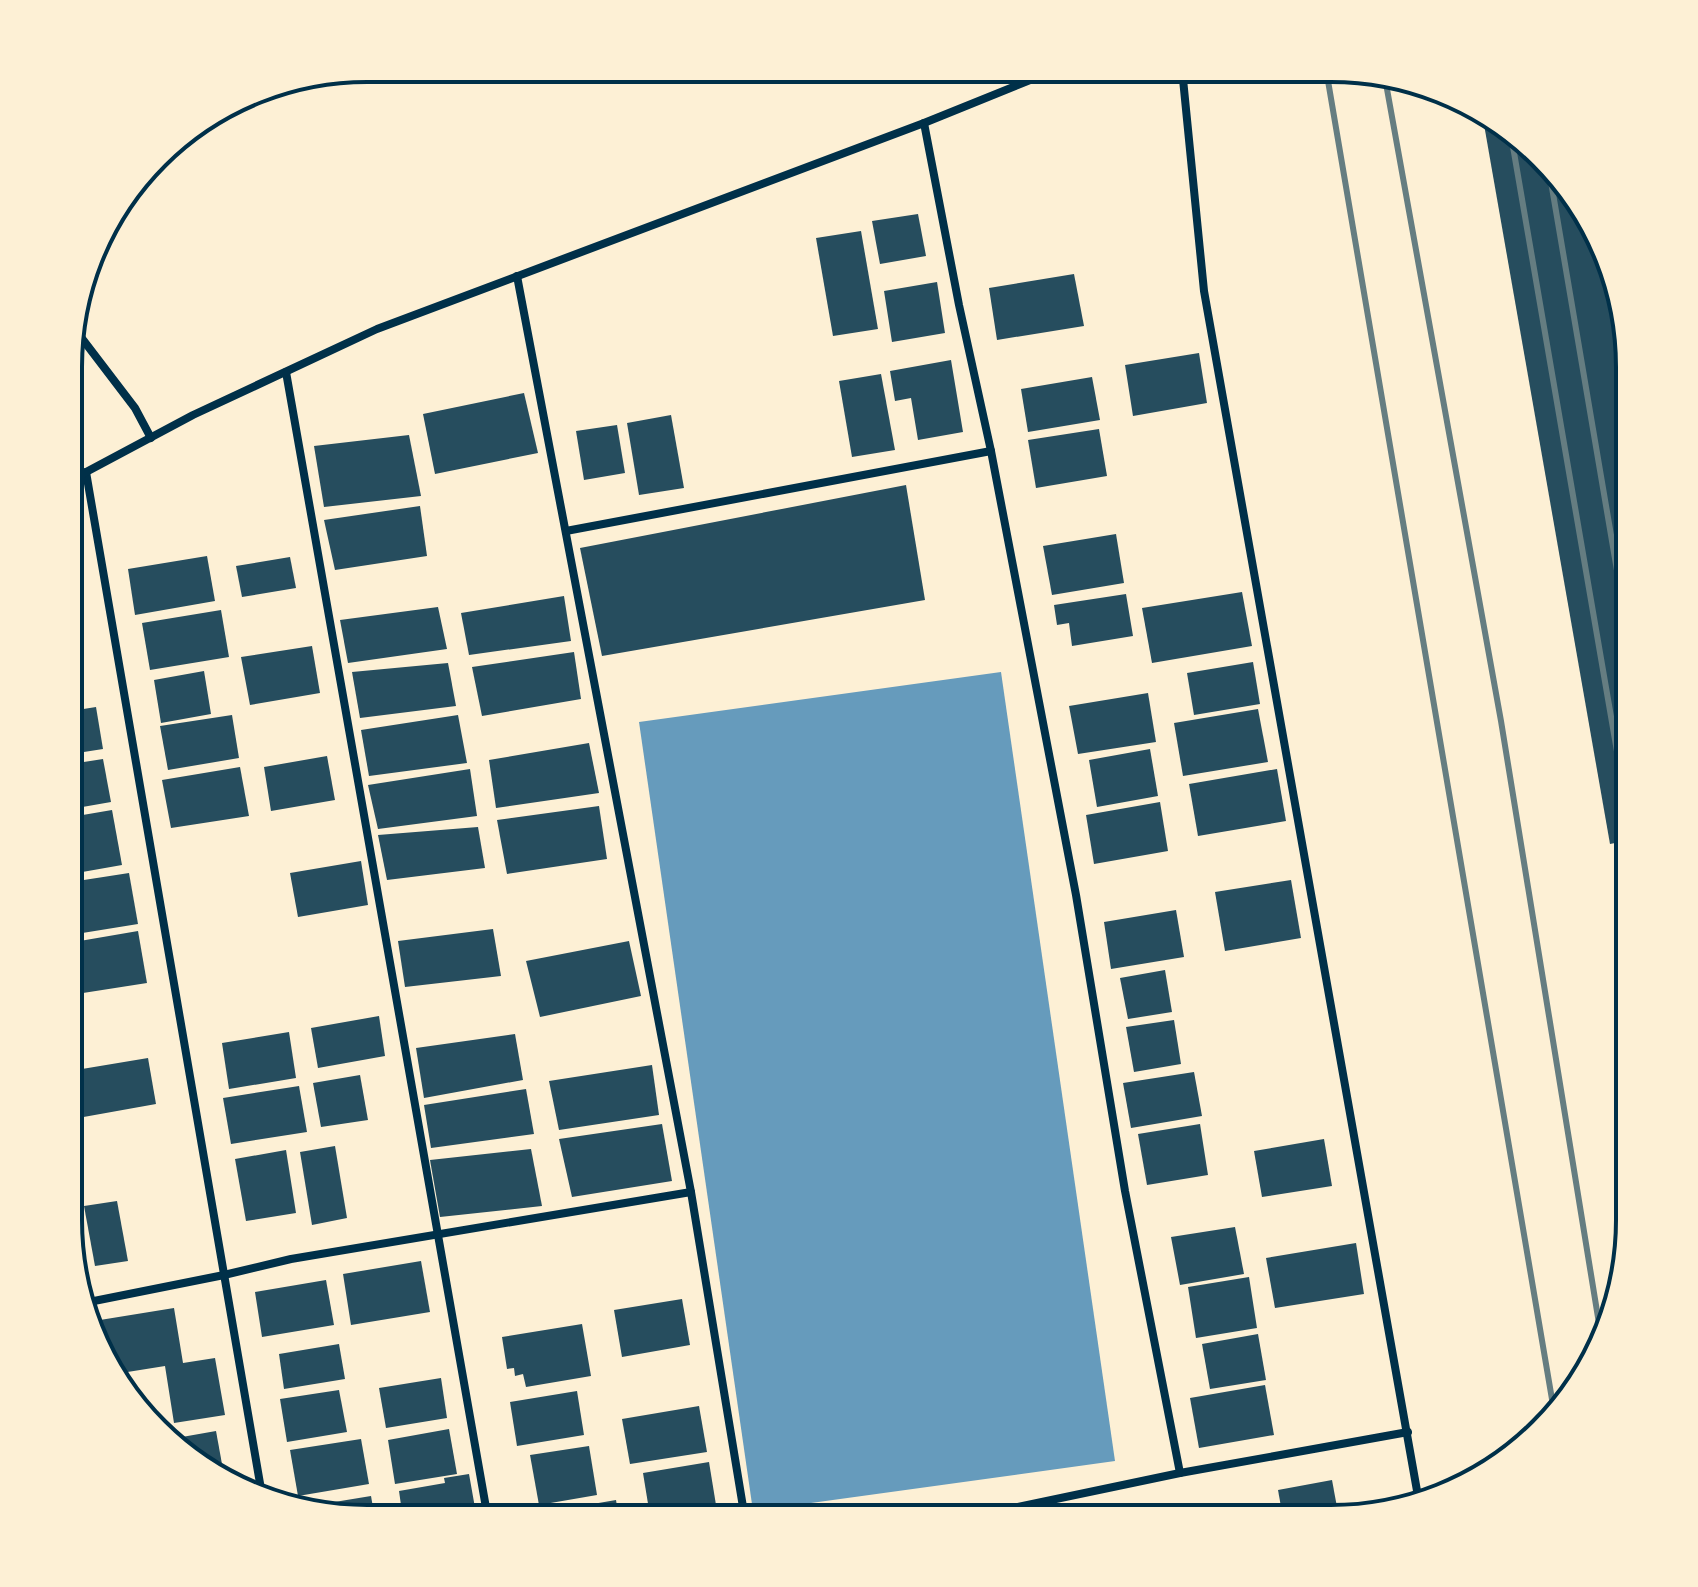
<svg xmlns="http://www.w3.org/2000/svg" width="1698" height="1587" viewBox="0 0 1698 1587" font-family="Mulish,sans-serif">
<style>
.water{fill:#669bbc}
.building{fill:#264d5e}
.lines{fill:none;stroke-linecap:round;stroke-linejoin:round}
.minor{stroke:#003049;stroke-width:8}
.rail{stroke:#657d81;stroke-width:6}
.rim{fill:none;stroke:#003049;stroke-width:4}
</style>
<rect width="100%" height="100%" fill="#fdf0d5"/>
<polygon class="water" points="1001,672 1115,1461 753,1511 639,722"/>
<g class="building">
<polygon points="1482,113 1556,170 1607,253 1629,347 1630,840 1610,844"/>
<polygon points="918,214 926,256 880,264 872,221"/>
<polygon points="861,231 878,329 833,336 816,238"/>
<polygon points="1074,274 1084,326 997,340 989,288"/>
<polygon points="937,282 945,333 892,342 884,291"/>
<polygon points="1199,353 1207,403 1133,416 1125,365"/>
<polygon points="951,360 963,432 918,440 911,398 895,401 890,371"/>
<polygon points="881,374 895,450 852,457 839,381"/>
<polygon points="1092,377 1100,420 1028,432 1021,389"/>
<polygon points="524,393 538,453 435,474 423,414"/>
<polygon points="671,415 684,488 639,495 627,423"/>
<polygon points="617,425 625,473 584,480 576,431"/>
<polygon points="1099,429 1107,476 1036,488 1028,440"/>
<polygon points="409,435 421,496 324,507 314,446"/>
<polygon points="906,485 925,600 602,656 580,548"/>
<polygon points="420,506 427,556 335,570 324,520"/>
<polygon points="1116,534 1124,583 1052,595 1043,546"/>
<polygon points="207,556 215,601 135,615 128,569"/>
<polygon points="290,557 296,588 242,597 236,566"/>
<polygon points="72,588 81,628 72,630"/>
<polygon points="1242,592 1252,646 1152,663 1142,608"/>
<polygon points="1126,594 1133,636 1072,646 1069,623 1057,625 1054,605"/>
<polygon points="564,596 571,641 469,655 461,613"/>
<polygon points="438,607 447,649 348,663 340,620"/>
<polygon points="221,610 229,657 150,670 142,623"/>
<polygon points="312,646 320,693 250,705 241,657"/>
<polygon points="574,652 581,699 482,716 472,667"/>
<polygon points="1253,662 1260,704 1194,715 1187,673"/>
<polygon points="448,663 456,706 360,718 352,672"/>
<polygon points="204,671 211,714 161,723 154,680"/>
<polygon points="1148,693 1156,742 1078,754 1069,706"/>
<polygon points="96,707 103,749 71,754 71,711"/>
<polygon points="1258,709 1268,762 1183,776 1174,723"/>
<polygon points="232,715 239,758 168,770 160,726"/>
<polygon points="458,715 467,763 369,776 361,730"/>
<polygon points="589,743 599,793 496,808 489,760"/>
<polygon points="1150,749 1158,796 1097,807 1089,760"/>
<polygon points="327,756 335,800 271,811 264,767"/>
<polygon points="103,759 111,802 71,809 71,764"/>
<polygon points="240,767 249,816 171,828 162,780"/>
<polygon points="470,769 477,816 378,829 368,785"/>
<polygon points="1277,769 1286,821 1198,836 1189,784"/>
<polygon points="1160,802 1168,851 1094,864 1086,815"/>
<polygon points="599,806 607,859 507,874 497,820"/>
<polygon points="112,810 122,865 71,874 71,817"/>
<polygon points="478,827 485,868 387,880 378,835"/>
<polygon points="361,861 368,905 298,917 290,873"/>
<polygon points="129,873 138,924 70,935 71,882"/>
<polygon points="1291,880 1301,938 1225,951 1215,892"/>
<polygon points="1176,910 1184,957 1111,969 1104,922"/>
<polygon points="493,929 501,976 405,987 398,941"/>
<polygon points="138,931 147,983 83,993 74,942"/>
<polygon points="629,941 641,996 540,1017 526,961"/>
<polygon points="1165,970 1172,1012 1128,1019 1120,978"/>
<polygon points="379,1016 385,1056 318,1068 311,1028"/>
<polygon points="1174,1020 1181,1064 1134,1072 1126,1027"/>
<polygon points="289,1032 296,1078 229,1089 222,1043"/>
<polygon points="515,1034 523,1080 424,1098 416,1048"/>
<polygon points="148,1058 156,1104 78,1118 70,1071"/>
<polygon points="652,1065 659,1115 559,1130 549,1081"/>
<polygon points="1194,1072 1202,1116 1131,1128 1123,1083"/>
<polygon points="360,1075 368,1120 321,1127 313,1083"/>
<polygon points="299,1086 307,1132 231,1144 223,1098"/>
<polygon points="526,1089 534,1134 431,1148 424,1105"/>
<polygon points="662,1124 672,1181 572,1197 559,1139"/>
<polygon points="1200,1124 1208,1175 1147,1185 1138,1134"/>
<polygon points="1324,1139 1332,1186 1262,1197 1254,1151"/>
<polygon points="335,1146 347,1218 312,1225 300,1152"/>
<polygon points="531,1149 542,1206 440,1217 430,1160"/>
<polygon points="286,1150 296,1213 246,1221 235,1159"/>
<polygon points="117,1201 128,1261 95,1266 84,1206"/>
<polygon points="1235,1227 1244,1274 1180,1285 1171,1237"/>
<polygon points="1356,1243 1364,1294 1275,1308 1266,1258"/>
<polygon points="421,1261 430,1312 351,1325 343,1274"/>
<polygon points="1249,1277 1257,1328 1196,1338 1188,1287"/>
<polygon points="326,1280 334,1325 262,1337 255,1292"/>
<polygon points="682,1299 690,1345 622,1357 614,1310"/>
<polygon points="174,1308 183,1363 215,1358 225,1415 174,1423 165,1366 115,1374 107,1361 100,1320"/>
<polygon points="582,1324 591,1376 526,1387 523,1374 515,1376 514,1368 507,1369 502,1337"/>
<polygon points="1258,1334 1266,1380 1210,1389 1202,1344"/>
<polygon points="339,1344 345,1379 284,1389 279,1354"/>
<polygon points="441,1378 447,1418 386,1428 379,1388"/>
<polygon points="1265,1385 1274,1435 1199,1448 1190,1398"/>
<polygon points="339,1390 347,1432 287,1442 280,1399"/>
<polygon points="577,1391 584,1435 517,1446 510,1402"/>
<polygon points="699,1406 707,1452 630,1464 622,1419"/>
<polygon points="449,1429 457,1474 395,1484 388,1440"/>
<polygon points="216,1431 224,1475 219,1476 184,1449 182,1437"/>
<polygon points="361,1439 369,1484 298,1496 290,1450"/>
<polygon points="589,1446 597,1495 539,1505 530,1455"/>
<polygon points="709,1462 716,1505 650,1516 643,1473"/>
<polygon points="469,1474 477,1519 403,1519 399,1491 445,1483 444,1478"/>
<polygon points="1332,1480 1339,1518 1283,1518 1278,1490"/>
<polygon points="371,1496 375,1519 310,1506"/>
<polygon points="616,1500 619,1519 547,1519 546,1512"/>
</g>
<g class="lines">
<g class="minor">
<polyline points="1182,69 1204,291 1419,1502"/>
<polyline points="924,123 959,305 991,451 1076,895 1125,1191 1180,1473"/>
<polyline points="517,276 691,1192 745,1519"/>
<polyline points="74,328 135,408 151,438"/>
<polyline points="286,372 488,1519"/>
<polyline points="86,472 262,1495"/>
<polyline points="73,479 193,415 377,329 924,123 1060,68"/>
<polyline points="566,531 991,451"/>
<polyline points="94,1301 224,1275 291,1259 691,1192"/>
<polyline points="960,1519 1180,1473 1408,1432"/>
</g>
<g class="rail">
<polyline points="1326,69 1554,1411"/>
<polyline points="1385,78 1501,721 1602,1342"/>
<polyline points="1511,135 1630,827"/>
<polyline points="1548,164 1630,647"/>
</g>
</g>
<path d="M0 0H1698V1587H0ZM367 82H1331A285 285 0 0 1 1616 367V1220A285 285 0 0 1 1331 1505H367A285 285 0 0 1 82 1220V367A285 285 0 0 1 367 82Z" fill="#fdf0d5" fill-rule="evenodd"/>
<path class="rim" d="M367 82H1331A285 285 0 0 1 1616 367V1220A285 285 0 0 1 1331 1505H367A285 285 0 0 1 82 1220V367A285 285 0 0 1 367 82Z"/>
</svg>
